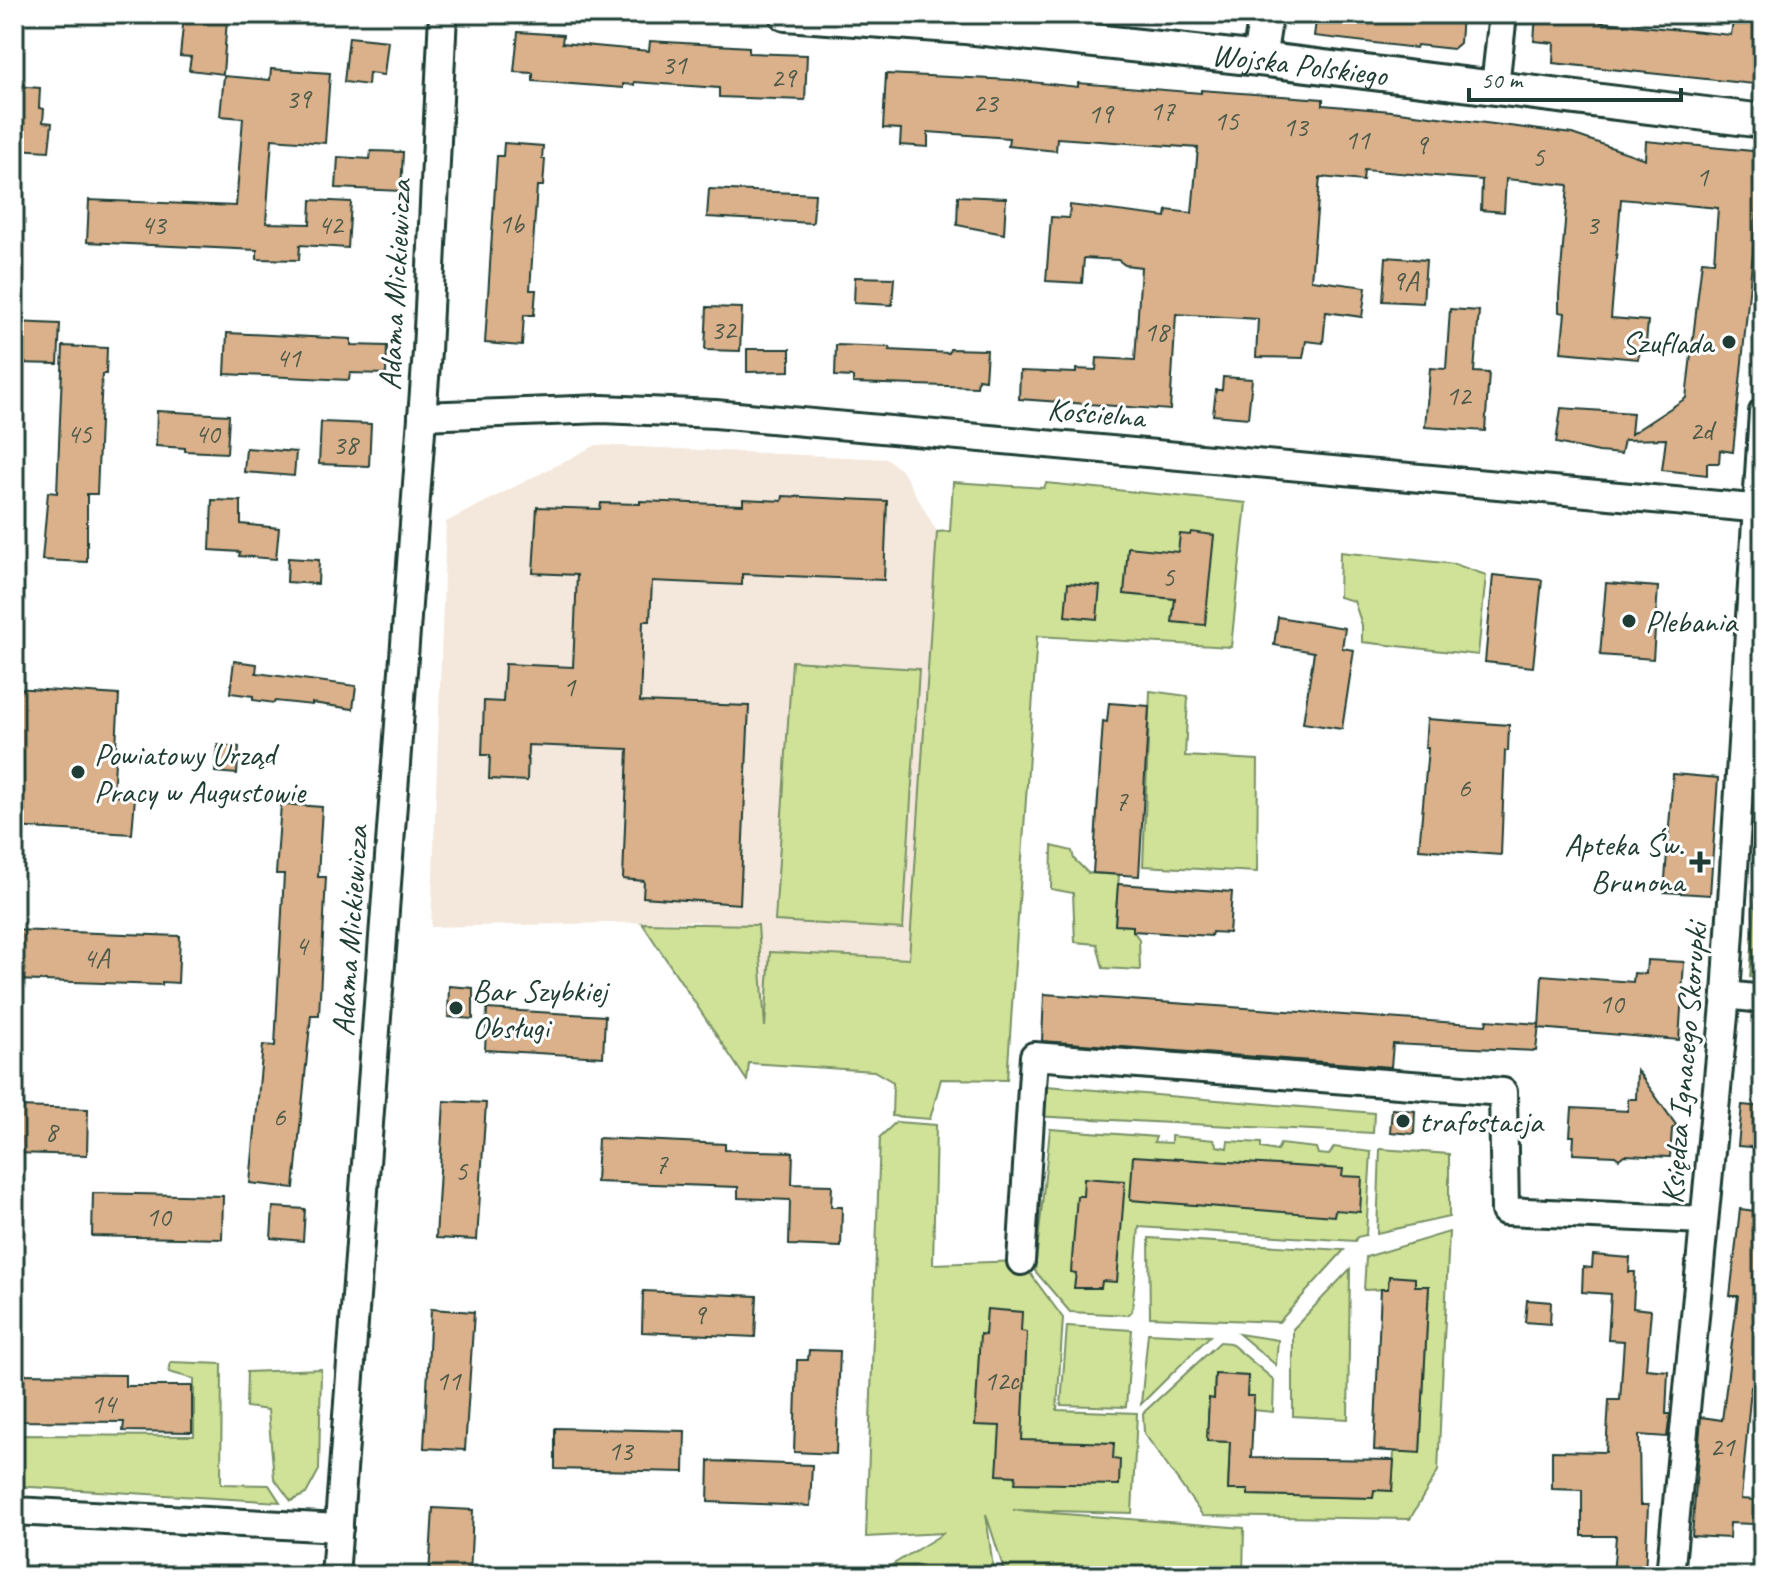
<svg xmlns="http://www.w3.org/2000/svg" width="1777" height="1590" viewBox="0 0 1777 1590" font-family="Caveat,sans-serif">
<style>
.built{fill:#f4e8dc}
.green{fill:#d0e297;stroke:#789066;stroke-width:2}
.building{fill:#dab18b;stroke:#1f3d34;stroke-width:2}
.lines{fill:none;stroke-linecap:round;stroke-linejoin:round}
.minor-casing{stroke:#1f3d34;stroke-width:32}
.tertiary-casing{stroke:#1f3d34;stroke-width:38}
.minor{stroke:#fff;stroke-width:26}
.tertiary{stroke:#fff;stroke-width:32}
.poi-dot{fill:#1f3d34;stroke:#fff;stroke-width:3}
.labels{text-anchor:middle;dominant-baseline:central;stroke-width:6;stroke-linejoin:round;paint-order:stroke}
.number-label{font-size:28px;fill:#4e5a4a}
.street-label{font-size:32px;fill:#1f3d34;stroke:#fff}
.poi-label{font-size:32px;fill:#1f3d34;stroke:#fff;text-anchor:start}
</style>
<rect width="100%" height="100%" fill="#fff"/>
<filter id="ink" filterUnits="userSpaceOnUse"><feTurbulence type="fractalNoise" baseFrequency=".0125" numOctaves="2"/><feDisplacementMap in="SourceGraphic" scale="16" xChannelSelector="R" yChannelSelector="G"/><feConvolveMatrix kernelMatrix="1 2 1 2 8 2 1 2 1" color-interpolation-filters="sRGB"/></filter>
<g filter="url(#ink)">
<polygon class="built" points="596,445 888,459 903,472 937,532 909,959 762,1052 699,921 431,927 446,522"/>
<g class="green">
<polygon points="953,482 1044,488 1046,483 1246,503 1231,647 1037,636 1007,1080 941,1079 930,1119 892,1116 893,1082 874,1071 749,1063 747,1081 642,923 758,925 765,1027 770,952 909,959 937,532 950,531"/>
<polygon points="1340,552 1454,564 1486,575 1478,655 1362,642 1362,625 1354,601 1339,597"/>
<polygon points="792,661 919,669 903,929 775,921"/>
<polygon points="1150,691 1188,696 1185,756 1258,760 1257,872 1143,866"/>
<polygon points="1763,789 1763,978 1750,977"/>
<polygon points="1052,846 1072,851 1074,859 1088,873 1119,875 1115,925 1133,926 1133,931 1139,939 1140,970 1103,968 1097,944 1075,942 1073,893 1051,889"/>
<polygon points="1046,1086 1374,1113 1373,1133 1033,1116"/>
<polygon points="896,1122 936,1125 933,1264 1021,1261 1063,1318 1057,1410 1137,1413 1132,1513 1013,1510 1244,1528 1243,1576 1006,1576 986,1514 994,1576 874,1576 944,1533 866,1537 880,1137"/>
<polygon points="1050,1129 1156,1137 1154,1142 1171,1143 1171,1136 1214,1140 1217,1146 1227,1148 1228,1141 1261,1143 1261,1148 1277,1151 1280,1144 1316,1148 1318,1154 1329,1155 1334,1147 1371,1152 1366,1235 1357,1237 1355,1241 1139,1227 1132,1311 1128,1315 1070,1312 1035,1271"/>
<polygon points="1380,1149 1449,1154 1449,1217 1377,1233"/>
<polygon points="1449,1232 1438,1471 1410,1519 1203,1516 1144,1433 1143,1413 1220,1342 1230,1343 1274,1380 1273,1412 1253,1410 1247,1396 1248,1376 1215,1375 1214,1399 1209,1399 1207,1440 1230,1442 1228,1490 1248,1490 1248,1495 1373,1498 1374,1490 1392,1491 1394,1452 1420,1452 1429,1287 1415,1286 1389,1276 1388,1289 1364,1290 1366,1257"/>
<polygon points="1149,1238 1344,1250 1279,1322 1150,1317"/>
<polygon points="1350,1269 1348,1419 1293,1416 1293,1329"/>
<polygon points="1067,1326 1132,1330 1126,1407 1061,1405"/>
<polygon points="1148,1333 1210,1336 1141,1404"/>
<polygon points="1239,1334 1278,1340 1276,1365"/>
<polygon points="171,1362 222,1364 221,1484 269,1485 280,1502 14,1486 14,1435 194,1436 194,1379 169,1372"/>
<polygon points="321,1369 319,1470 306,1494 291,1501 274,1478 268,1410 246,1407 247,1372"/>
</g>
<g class="building">
<polygon points="1317,14 1462,14 1460,43 1453,49 1417,45 1416,48 1314,36"/>
<polygon points="1536,14 1601,17 1601,22 1731,35 1734,14 1763,14 1763,85 1553,63 1554,43 1534,41"/>
<polygon points="184,16 227,19 223,74 189,70 191,57 180,56"/>
<polygon points="518,32 563,35 562,43 649,51 650,41 749,47 749,53 807,55 805,100 719,97 719,88 634,82 634,85 623,84 623,88 533,81 533,73 514,72"/>
<polygon points="349,37 388,41 384,75 369,73 368,85 344,82"/>
<polygon points="271,69 330,73 325,143 272,139 266,223 310,224 311,200 351,202 348,248 300,245 299,260 257,259 257,250 87,242 89,200 236,206 243,118 220,116 224,76 270,80"/>
<polygon points="886,74 1012,80 1078,87 1078,83 1201,93 1201,90 1323,99 1323,105 1391,111 1572,134 1645,159 1646,141 1763,152 1733,452 1720,450 1719,463 1707,463 1707,475 1662,470 1666,439 1624,440 1621,454 1599,452 1556,443 1561,408 1633,413 1631,434 1686,398 1702,261 1714,262 1718,208 1621,199 1611,318 1648,321 1646,344 1642,344 1638,359 1561,352 1565,313 1559,312 1559,295 1568,185 1506,179 1504,212 1481,210 1482,180 1364,170 1363,181 1320,177 1311,280 1366,287 1362,317 1326,312 1323,343 1306,341 1303,358 1256,357 1258,319 1176,314 1170,410 1019,399 1020,371 1076,373 1076,369 1096,370 1097,358 1135,360 1141,267 1125,265 1118,260 1084,258 1082,283 1046,281 1051,217 1069,218 1070,205 1166,217 1167,210 1192,213 1198,148 1057,138 1056,151 1008,146 1009,138 928,132 928,147 900,145 901,129 883,128"/>
<polygon points="14,86 40,88 39,108 44,109 43,122 52,123 49,151 14,149"/>
<polygon points="504,143 543,146 542,159 545,159 543,186 537,186 530,290 536,290 534,315 524,315 522,346 485,343 497,156 503,156"/>
<polygon points="371,151 403,152 401,191 336,188 338,157 370,159"/>
<polygon points="709,189 815,194 813,221 812,223 707,217"/>
<polygon points="958,196 1006,198 1004,234 957,225"/>
<polygon points="1386,257 1426,260 1423,303 1383,301"/>
<polygon points="855,277 894,278 892,305 854,303"/>
<polygon points="707,307 742,308 740,351 705,350"/>
<polygon points="1450,309 1479,311 1474,372 1489,373 1485,431 1425,427 1430,368 1446,369"/>
<polygon points="14,322 60,324 58,364 14,363"/>
<polygon points="227,333 351,339 351,345 387,346 386,374 350,373 349,380 225,374"/>
<polygon points="836,345 890,347 889,350 949,353 950,349 987,350 985,380 978,379 977,387 853,383 853,377 835,376"/>
<polygon points="63,346 107,348 106,374 102,374 97,494 87,494 87,562 42,560 48,492 57,493"/>
<polygon points="747,349 790,349 790,371 747,372"/>
<polygon points="1223,377 1252,379 1248,418 1213,415 1216,390 1222,390"/>
<polygon points="157,411 229,415 227,453 185,451 185,448 156,446"/>
<polygon points="321,422 371,424 369,466 319,464"/>
<polygon points="246,448 296,452 294,476 244,472"/>
<polygon points="783,496 887,501 884,580 742,574 742,585 652,581 650,621 643,621 640,702 749,706 740,904 643,897 644,881 623,879 628,749 528,745 527,781 489,779 490,755 482,755 484,701 503,702 505,664 573,667 577,575 533,573 537,507 600,509 601,503 640,504 640,501 743,505 743,499 782,501"/>
<polygon points="212,500 241,501 241,524 279,528 276,559 239,556 240,552 210,550"/>
<polygon points="1191,532 1214,535 1205,625 1172,622 1175,599 1124,594 1128,547 1178,552 1180,534 1190,535"/>
<polygon points="288,558 319,560 318,584 287,582"/>
<polygon points="1493,575 1542,580 1533,667 1485,662"/>
<polygon points="1068,583 1100,586 1097,619 1065,616"/>
<polygon points="1606,583 1658,587 1653,659 1600,655"/>
<polygon points="1278,617 1345,628 1342,648 1354,650 1342,729 1303,723 1314,652 1274,645"/>
<polygon points="234,661 257,664 256,673 356,686 353,709 312,703 312,705 275,701 274,703 253,700 253,696 230,693"/>
<polygon points="14,688 119,695 113,796 135,797 132,834 14,827"/>
<polygon points="1109,703 1149,706 1139,876 1093,873 1103,721 1107,722"/>
<polygon points="1427,719 1509,725 1508,751 1505,751 1501,855 1419,849 1428,748 1425,748"/>
<polygon points="218,745 239,747 237,774 215,772"/>
<polygon points="1673,774 1718,778 1710,895 1664,892"/>
<polygon points="281,804 322,807 318,877 326,877 319,1015 311,1015 294,1188 250,1183 263,1045 275,1046 284,874 276,874"/>
<polygon points="1118,884 1232,892 1229,933 1212,932 1211,936 1133,931 1133,926 1115,925"/>
<polygon points="14,930 180,936 178,983 162,982 162,985 14,980"/>
<polygon points="1647,960 1684,962 1679,1040 1539,1028 1542,975 1633,982 1634,973 1646,974"/>
<polygon points="449,986 473,988 473,1019 448,1017"/>
<polygon points="1044,994 1486,1025 1487,1020 1539,1024 1536,1051 1393,1044 1391,1067 1042,1041"/>
<polygon points="487,1009 605,1016 603,1057 485,1050"/>
<polygon points="1637,1070 1676,1125 1672,1129 1670,1157 1624,1155 1619,1159 1615,1156 1573,1154 1574,1136 1570,1136 1572,1108 1628,1111 1628,1099 1636,1099"/>
<polygon points="444,1101 486,1103 477,1240 436,1238"/>
<polygon points="1742,1105 1763,1107 1763,1148 1738,1146"/>
<polygon points="14,1107 88,1109 87,1155 14,1153"/>
<polygon points="1392,1109 1415,1111 1414,1134 1390,1132"/>
<polygon points="598,1138 725,1144 725,1150 793,1152 792,1184 832,1185 831,1207 842,1207 841,1247 789,1245 790,1200 738,1198 738,1187 596,1182"/>
<polygon points="1133,1156 1343,1169 1342,1176 1362,1177 1360,1212 1335,1210 1334,1216 1130,1200"/>
<polygon points="1084,1178 1125,1181 1117,1282 1102,1281 1101,1288 1074,1288 1076,1273 1071,1272 1077,1196 1083,1196"/>
<polygon points="93,1193 223,1196 222,1239 92,1236"/>
<polygon points="273,1207 305,1209 303,1241 271,1238"/>
<polygon points="1740,1209 1763,1212 1763,1317 1754,1387 1751,1387 1741,1499 1754,1500 1753,1524 1730,1523 1729,1538 1692,1536 1701,1417 1722,1420 1738,1296 1730,1296"/>
<polygon points="1593,1255 1630,1258 1629,1272 1635,1272 1633,1308 1651,1310 1646,1369 1668,1371 1666,1414 1670,1414 1667,1437 1639,1435 1640,1505 1648,1505 1645,1576 1613,1576 1616,1536 1582,1536 1582,1490 1552,1489 1552,1451 1606,1452 1609,1400 1620,1400 1624,1341 1608,1340 1611,1294 1582,1292 1583,1267 1592,1268"/>
<polygon points="1389,1276 1415,1278 1415,1286 1429,1286 1420,1453 1374,1450 1381,1289 1388,1289"/>
<polygon points="643,1291 757,1296 755,1337 642,1332"/>
<polygon points="1527,1300 1551,1302 1550,1324 1525,1322"/>
<polygon points="431,1309 474,1312 465,1450 424,1448"/>
<polygon points="987,1309 1022,1312 1021,1331 1027,1332 1022,1440 1114,1443 1113,1459 1120,1460 1119,1485 1015,1483 1016,1476 997,1475 1000,1426 975,1425 980,1334 985,1335"/>
<polygon points="809,1350 840,1351 836,1454 794,1452 797,1360 808,1360"/>
<polygon points="14,1374 125,1375 125,1386 192,1386 192,1432 123,1431 124,1422 14,1421"/>
<polygon points="1215,1374 1248,1376 1247,1396 1254,1396 1251,1458 1394,1460 1392,1491 1374,1490 1373,1498 1248,1495 1248,1490 1228,1490 1230,1442 1207,1441 1209,1398 1214,1399"/>
<polygon points="555,1428 685,1431 684,1472 555,1469"/>
<polygon points="709,1461 812,1465 810,1506 708,1502"/>
<polygon points="433,1508 473,1510 470,1576 429,1576"/>
</g>
<g class="lines">
<defs>
<g id="minor">
<polyline points="1495,86 1503,14"/>
<polyline points="422,416 602,409 715,414 1763,509"/>
<polyline points="1726,995 1763,999"/>
<polyline points="1021,1261 1034,1056 1503,1092 1505,1211 1704,1220"/>
<polyline points="14,1511 339,1528"/>
<polyline points="335,1576 427,351 443,14"/>
<polyline points="1670,1576 1726,995 1763,412"/>
</g>
<g id="tertiary">
<path id="s1" d="M 786,14 L 966,27 L 1259,59 L 1763,121"/>
<polyline points="1259,59 1266,14"/>
</g>
</defs>
<use href="#minor" class="minor-casing"/>
<use href="#tertiary" class="tertiary-casing"/>
<use href="#minor" class="minor"/>
<use href="#tertiary" class="tertiary"/>
</g>
</g>
<g class="poi-dot">
<circle cx="1729" cy="342" r="8"/>
<circle cx="1629" cy="621" r="8"/>
<circle cx="78" cy="772" r="8"/>
<path d="M1696 850h8v8h8v8h-8v8h-8v-8h-8v-8h8z"/>
<circle cx="456" cy="1008" r="8"/>
<circle cx="1403" cy="1121" r="8"/>
</g>
<g class="labels">
<g class="number-label">
<text x="674" y="64">31</text>
<text x="783" y="77">29</text>
<text x="298" y="98">39</text>
<text x="985" y="102">23</text>
<text x="1162" y="110">17</text>
<text x="1100" y="113">19</text>
<text x="1226" y="120">15</text>
<text x="1295" y="126">13</text>
<text x="1357" y="139">11</text>
<text x="1421" y="144">9</text>
<text x="1538" y="156">5</text>
<text x="1702" y="176">1</text>
<text x="511" y="223">1b</text>
<text x="153" y="224">43</text>
<text x="330" y="224">42</text>
<text x="1592" y="224">3</text>
<text x="1405" y="280">9A</text>
<text x="723" y="329">32</text>
<text x="1156" y="331">18</text>
<text x="288" y="357">41</text>
<text x="1458" y="395">12</text>
<text x="1701" y="430">2d</text>
<text x="79" y="433">45</text>
<text x="207" y="433">40</text>
<text x="345" y="444">38</text>
<text x="1168" y="576">5</text>
<text x="569" y="686">1</text>
<text x="1464" y="787">6</text>
<text x="1121" y="800">7</text>
<text x="301" y="945">4</text>
<text x="96" y="957">4A</text>
<text x="1611" y="1003">10</text>
<text x="279" y="1116">6</text>
<text x="51" y="1131">8</text>
<text x="661" y="1163">7</text>
<text x="461" y="1170">5</text>
<text x="158" y="1216">10</text>
<text x="699" y="1314">9</text>
<text x="448" y="1380">11</text>
<text x="1001" y="1380">12c</text>
<text x="103" y="1403">14</text>
<text x="1722" y="1446">21</text>
<text x="620" y="1450">13</text>
</g>
<g class="street-label">
<text stroke="none"><textPath href="#s1" startOffset="516">Wojska Polskiego</textPath></text>
<text transform="translate(395 285) rotate(-87)">Adama Mickiewicza</text>
<text transform="translate(1096 413) rotate(5)">Kościelna</text>
<text transform="translate(350 931) rotate(-86)">Adama Mickiewicza</text>
<text transform="translate(1684 1063) rotate(-85)">Księdza Ignacego Skorupki</text>
</g>
<g class="poi-label">
<text x="1713" y="342" text-anchor="end">Szuflada</text>
<text x="1645" y="621">Plebania</text>
<text x="94" y="754">Powiatowy Urząd<tspan x="94" dy="37">Pracy w Augustowie</tspan></text>
<text x="1684" y="844" text-anchor="end">Apteka Św.<tspan x="1684" dy="37">Brunona</tspan></text>
<text x="472" y="990">Bar Szybkiej<tspan x="472" dy="37">Obsługi</tspan></text>
<text x="1419" y="1121">trafostacja</text>
</g>
</g>
<rect width="1777" height="1590" fill="none" stroke="#fff" stroke-width="48"/>
<rect x="24" y="24" width="1729" height="1542" fill="none" stroke="#1f3d34" stroke-width="3" filter="url(#ink)"/>
<path d="M1469 88v12h212v-12" fill="none" stroke="#1f3d34" stroke-width="4"/>
<text x="1481" y="88" font-size="24" fill="#1f3d34" stroke="#ffffff" stroke-width="6" paint-order="stroke">50 m</text>
</svg>
